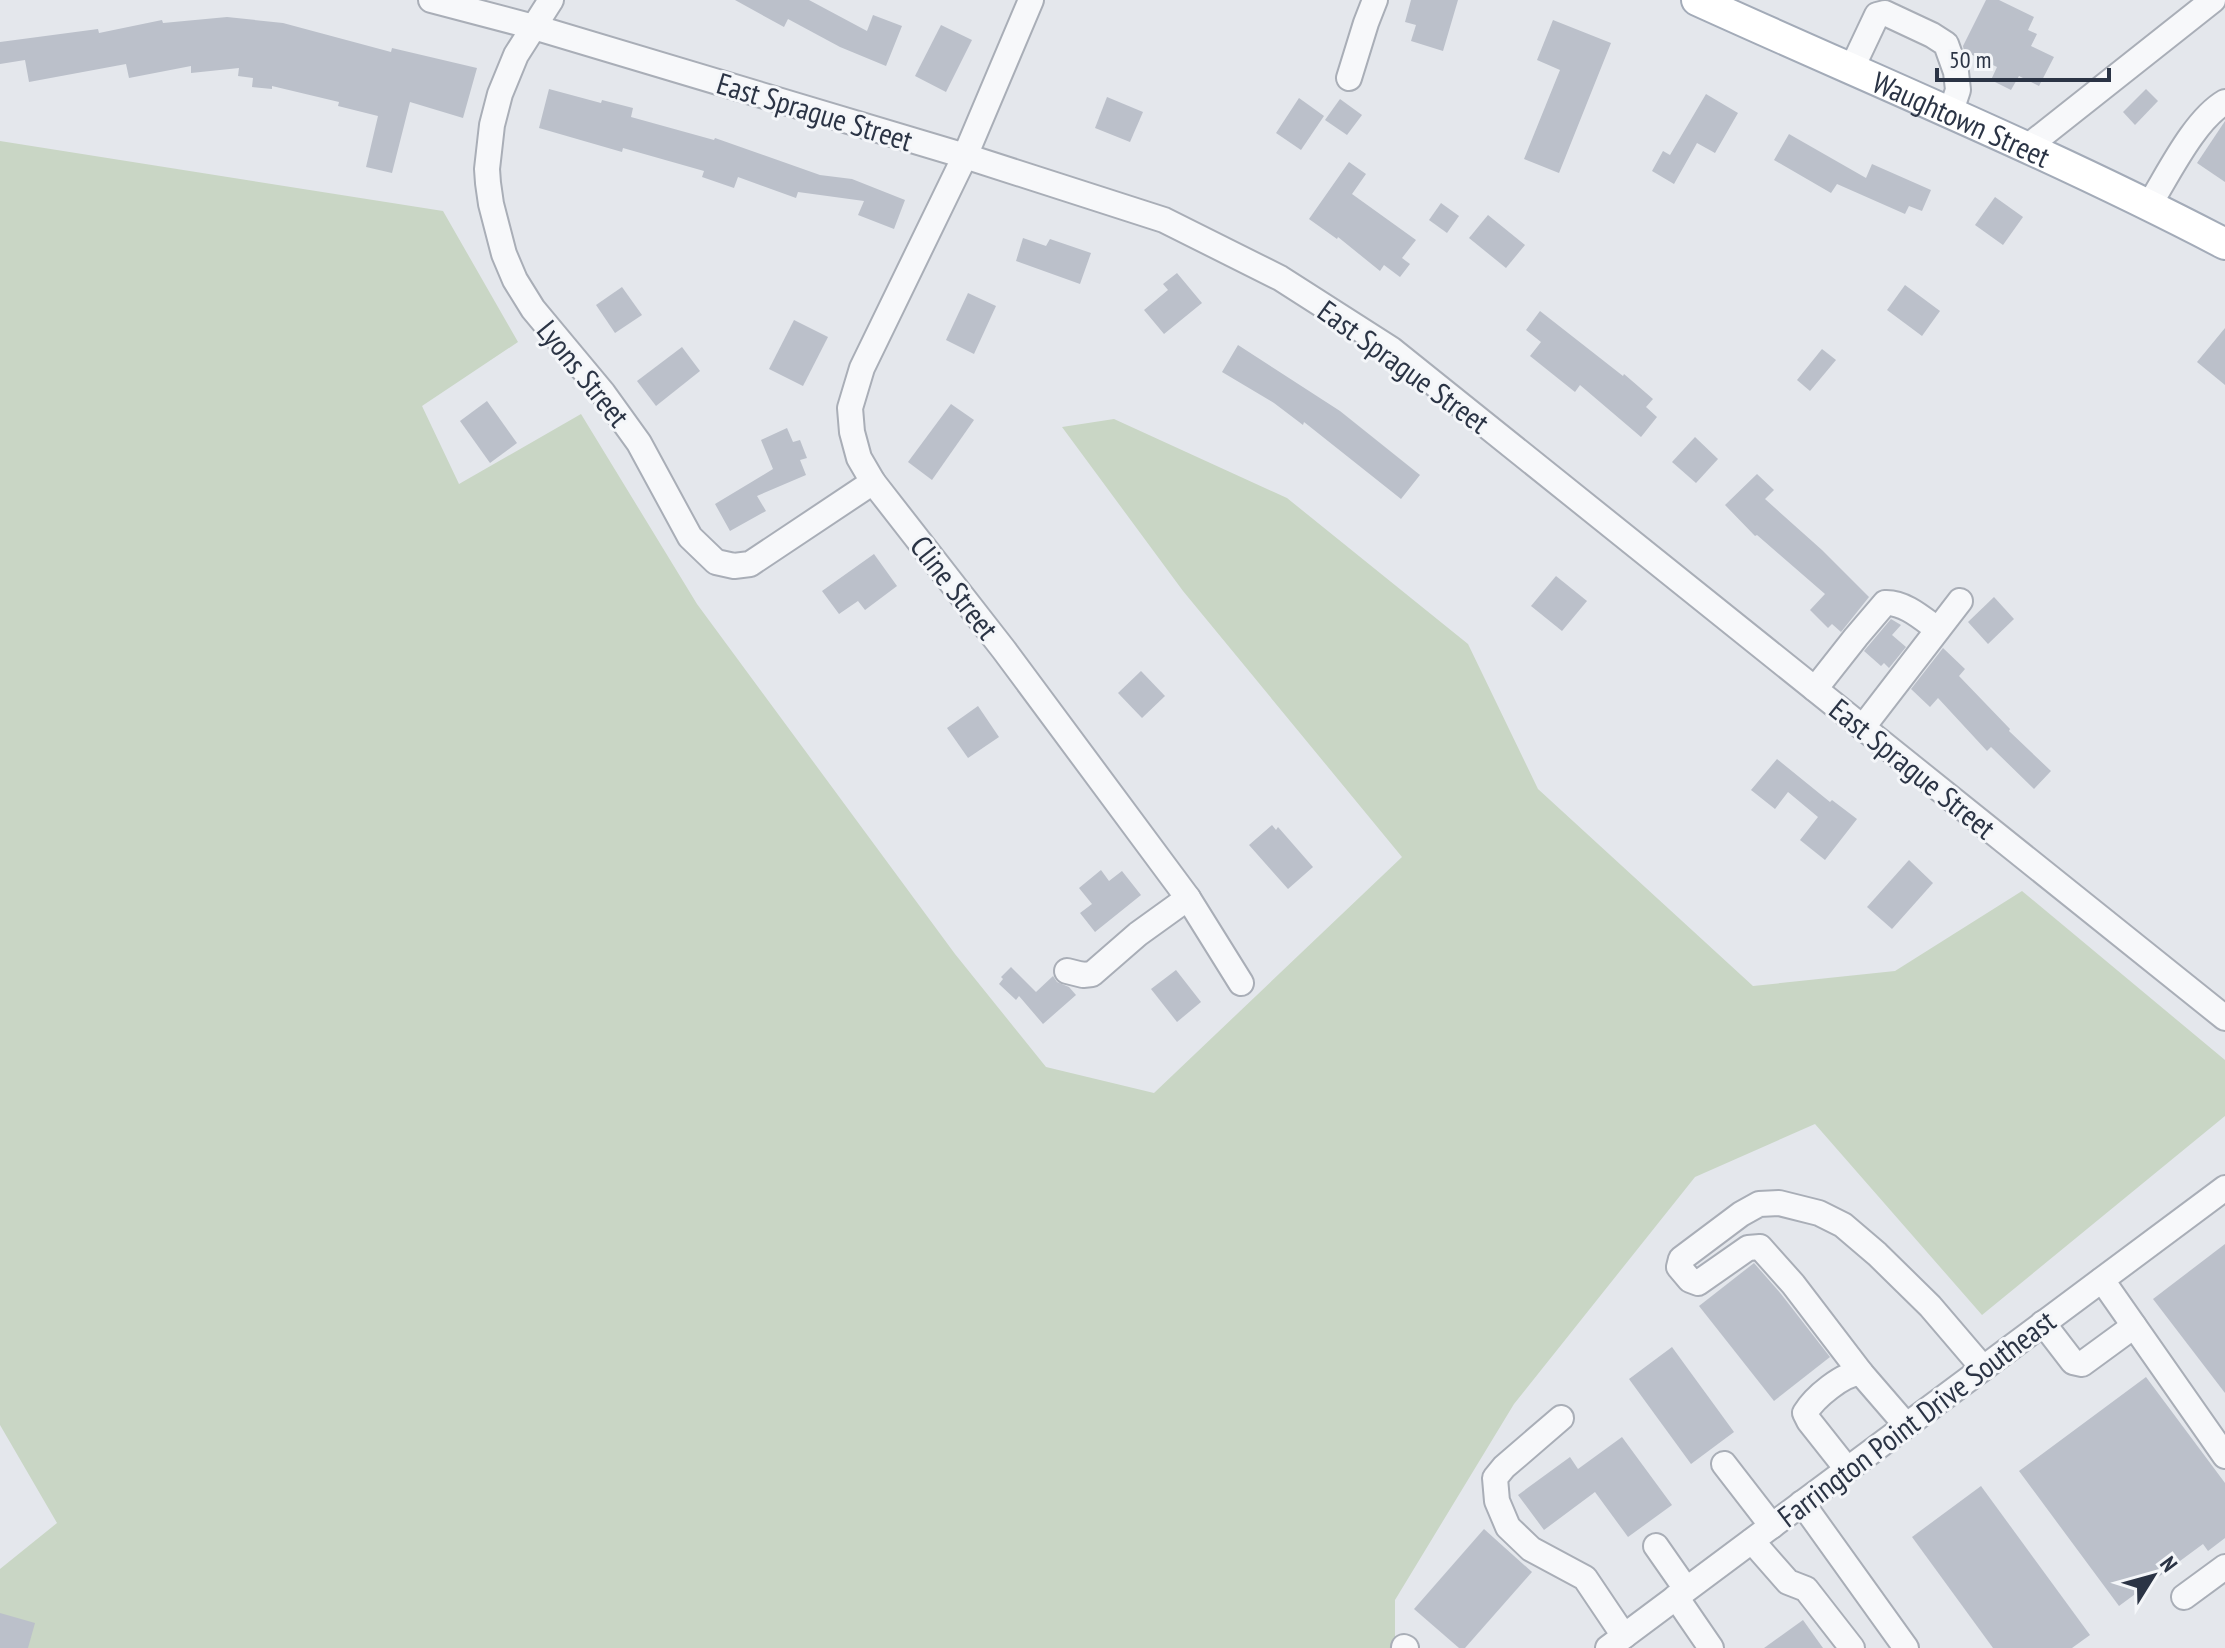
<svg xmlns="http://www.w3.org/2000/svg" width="2225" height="1648" viewBox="0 0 2225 1648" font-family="'PT Sans Narrow',sans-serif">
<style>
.green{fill:#c9d6c5}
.building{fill:#bbc0ca}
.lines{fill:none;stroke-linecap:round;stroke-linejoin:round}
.minor-casing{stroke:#a9aeb7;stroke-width:28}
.major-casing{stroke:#a3abb8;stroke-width:34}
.minor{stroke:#f7f8fa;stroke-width:24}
.major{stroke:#fff;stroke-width:30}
.labels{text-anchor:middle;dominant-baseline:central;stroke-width:6;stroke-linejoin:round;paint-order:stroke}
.street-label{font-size:30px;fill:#2b3445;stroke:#f4f6f9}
</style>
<rect width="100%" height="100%" fill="#e4e7ec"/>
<polygon class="green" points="0,141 443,211 518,342 422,406 459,484 581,414 697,604 955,954 1046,1067 1154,1093 1402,857 1183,591 1062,427 1114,419 1287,498 1468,644 1538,789 1753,986 1895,971 2022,891 2225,1060 2225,1116 1982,1315 1815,1124 1695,1177 1514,1404 1395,1600 1395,1648 0,1648 0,1569 57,1523 0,1425"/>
<g class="building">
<polygon points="735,0 809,0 867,31 873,15 902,26 886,66 840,47 788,19 784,27"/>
<polygon points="1411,0 1458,0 1443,51 1411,41 1416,25 1405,22"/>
<polygon points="1986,0 1999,0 2034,17 2028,30 2037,34 2031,46 2054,57 2039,86 2019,76 2011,90 1991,80 1997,67 1964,51 1963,46"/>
<polygon points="227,17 283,23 391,52 392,48 477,68 463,118 410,102 392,173 366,167 378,116 338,106 339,102 272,86 272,89 252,87 253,78 238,76 239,68 191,73 191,66 129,78 126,64 29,82 25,60 0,64 0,42 98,29 99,33 162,20 163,23"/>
<polygon points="1553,20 1611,43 1559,173 1524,159 1560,70 1537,60"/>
<polygon points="941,25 972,40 946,92 915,76"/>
<polygon points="549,89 601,103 602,100 633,108 631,117 714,140 715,138 820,175 852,179 905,200 894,229 858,215 864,201 798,192 796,198 738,177 734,188 702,177 704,171 623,148 622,152 539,128"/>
<polygon points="2146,89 2158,101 2135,125 2123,112"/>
<polygon points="1706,94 1738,113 1715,153 1697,143 1674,184 1652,171 1663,151 1670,155"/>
<polygon points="1107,97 1143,112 1130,142 1095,128"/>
<polygon points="1299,98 1324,116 1301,150 1276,133"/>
<polygon points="1340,99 1362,115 1347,135 1325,120"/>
<polygon points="2225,121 2225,182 2197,163"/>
<polygon points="1789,134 1866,178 1872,164 1931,190 1922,211 1909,206 1905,214 1837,184 1831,193 1774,160"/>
<polygon points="1349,162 1366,174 1352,194 1416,240 1402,258 1410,264 1400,277 1384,265 1380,271 1338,237 1337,239 1309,219"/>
<polygon points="1995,197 2023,217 2003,245 1975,225"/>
<polygon points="1441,203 1459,216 1447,233 1429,220"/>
<polygon points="1488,215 1525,245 1506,268 1469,238"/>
<polygon points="1023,238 1046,246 1050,239 1091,253 1080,284 1016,261"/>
<polygon points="1177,273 1202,303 1164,334 1144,310 1168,290 1163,284"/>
<polygon points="1905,285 1940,311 1922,336 1887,310"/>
<polygon points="622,287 642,315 615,333 596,305"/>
<polygon points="968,293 996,306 974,354 946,340"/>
<polygon points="1540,311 1623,376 1624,374 1653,399 1646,407 1657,417 1641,437 1580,385 1575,392 1530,356 1541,342 1526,330"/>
<polygon points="794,320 828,337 803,386 769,369"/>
<polygon points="2225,328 2225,385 2197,362"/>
<polygon points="1238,345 1340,411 1420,475 1401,499 1304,422 1303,425 1274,403 1222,372"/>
<polygon points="682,347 700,371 656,406 637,381"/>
<polygon points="1822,349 1836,360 1810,391 1797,380"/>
<polygon points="487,401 517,443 490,463 460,421"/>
<polygon points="951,404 974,420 932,480 908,462"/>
<polygon points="787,428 793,442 800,440 807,458 800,460 806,475 757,496 766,511 730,531 715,504 773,469 761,440"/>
<polygon points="1695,437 1718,459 1696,483 1672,462"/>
<polygon points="1757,474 1774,490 1765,499 1822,550 1869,597 1841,632 1832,624 1828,628 1810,610 1825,594 1757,535 1755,536 1725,505"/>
<polygon points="874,554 897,586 865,610 858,601 839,614 822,591"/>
<polygon points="1556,576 1587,601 1562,631 1531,606"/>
<polygon points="1994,597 2014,619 1988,644 1968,622"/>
<polygon points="1891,619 1901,625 1892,635 1906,647 1889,668 1884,663 1881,666 1864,651"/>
<polygon points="1943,648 1965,669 1959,676 2010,729 2009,731 2051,771 2034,789 1991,747 1987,751 1938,698 1930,707 1911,689"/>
<polygon points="1141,671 1165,696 1142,718 1118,693"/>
<polygon points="978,706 999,737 968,758 947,728"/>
<polygon points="1777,759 1830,802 1832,800 1857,819 1825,860 1800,840 1818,817 1788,792 1775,809 1751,790"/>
<polygon points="1272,825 1276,830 1278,827 1313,867 1288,889 1249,845"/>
<polygon points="1909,860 1933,883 1892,929 1867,907"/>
<polygon points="1101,870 1109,881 1122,871 1141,895 1095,932 1080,913 1092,904 1079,888"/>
<polygon points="1011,967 1036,992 1053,976 1057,982 1069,987 1076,995 1043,1024 1019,996 1016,1000 999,984 1003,979 1001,977"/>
<polygon points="1176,970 1201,1002 1177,1022 1151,989"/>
<polygon points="2225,1244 2225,1393 2153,1299"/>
<polygon points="1754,1263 1781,1294 1830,1357 1774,1401 1699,1306"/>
<polygon points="1672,1347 1734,1432 1691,1464 1629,1379"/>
<polygon points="2146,1377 2225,1483 2225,1538 2208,1551 2203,1544 2119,1606 2019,1471"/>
<polygon points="1622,1437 1672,1505 1628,1537 1595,1492 1544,1530 1518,1495 1570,1457 1578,1469"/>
<polygon points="1981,1486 2090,1635 2072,1648 1993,1648 1912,1537"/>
<polygon points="1484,1529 1532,1572 1465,1648 1459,1648 1414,1609"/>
<polygon points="0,1613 35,1623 28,1648 0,1648"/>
<polygon points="1803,1620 1823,1648 1764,1648"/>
</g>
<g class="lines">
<defs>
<g id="minor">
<polyline points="431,0 534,27 965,156 1164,220 1280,278 1391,349 2225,1018"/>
<polyline points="551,0 516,55 500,94 492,125 487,169 488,183 491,204 504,254 515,280 533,309 603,393 639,443 690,537 716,562 734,566 750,564 873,482"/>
<polyline points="1031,0 965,156 862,368 850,408 852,432 859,458 873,482 1004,650 1188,898 1241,983"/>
<polyline points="1851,70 1877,15 1885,13 1932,35 1946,44 1956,72 1958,90 1950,114"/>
<polyline points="1349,78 1366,23 1375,0"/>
<polyline points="2026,148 2213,0"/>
<path d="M 2149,205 C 2168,175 2194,120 2225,102"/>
<path d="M 1815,689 L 1856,637 L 1885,603 C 1904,602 1922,618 1937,629"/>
<polyline points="1863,727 1960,601"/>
<polyline points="1067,971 1083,975 1092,974 1138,934 1188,898"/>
<polyline points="2102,1280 2225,1456"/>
<polyline points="2043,1323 2073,1362 2082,1364 2134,1326"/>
<polyline points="1861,1373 1793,1284 1760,1247 1748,1248 1698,1283 1690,1280 1679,1267 1681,1259 1741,1214 1759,1204 1779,1203 1819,1213 1843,1225 1877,1254 1930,1306 1983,1368"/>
<polyline points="1561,1418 1504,1467 1495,1478 1497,1501 1508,1527 1531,1549 1585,1578 1624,1636"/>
<polyline points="1724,1464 1772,1526"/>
<path d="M 1847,1469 L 1809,1421 L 1805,1413 C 1814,1398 1843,1373 1861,1373 L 1906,1425"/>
<polyline points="1802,1503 1906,1648"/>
<polyline points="1752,1541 1788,1582 1806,1589 1852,1648"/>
<polyline points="1656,1546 1686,1589"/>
<polyline points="1676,1597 1711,1648"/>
<polyline points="2184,1597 2225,1567"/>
<polyline points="1404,1647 1406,1648"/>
<polyline points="1608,1648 2225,1188"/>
</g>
<g id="major">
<path id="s1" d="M 1697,0 C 1873,80 2053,154 2225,244"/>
</g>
</defs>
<use href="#minor" class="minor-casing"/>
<use href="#major" class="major-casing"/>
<use href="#minor" class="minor"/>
<use href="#major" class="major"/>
</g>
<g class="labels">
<g class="street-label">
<text transform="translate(815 111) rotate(17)">East Sprague Street</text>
<text stroke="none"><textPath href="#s1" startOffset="290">Waughtown Street</textPath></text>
<text transform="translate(1404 366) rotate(36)">East Sprague Street</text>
<text transform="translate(584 373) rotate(51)">Lyons Street</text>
<text transform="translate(955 587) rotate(52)">Cline Street</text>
<text transform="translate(1913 768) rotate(39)">East Sprague Street</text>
<text transform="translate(1916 1418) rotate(-37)">Farrington Point Drive Southeast</text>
</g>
</g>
<g transform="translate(2153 1576) rotate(53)" stroke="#f4f6f9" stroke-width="6" paint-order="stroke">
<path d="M0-6L14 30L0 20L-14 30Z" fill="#2b3445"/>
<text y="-12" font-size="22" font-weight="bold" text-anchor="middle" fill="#2b3445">N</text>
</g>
<path d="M1937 68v12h172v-12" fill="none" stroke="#2b3445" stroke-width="4"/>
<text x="1949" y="68" font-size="24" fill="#2b3445" stroke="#f4f6f9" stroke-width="6" paint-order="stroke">50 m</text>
</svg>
